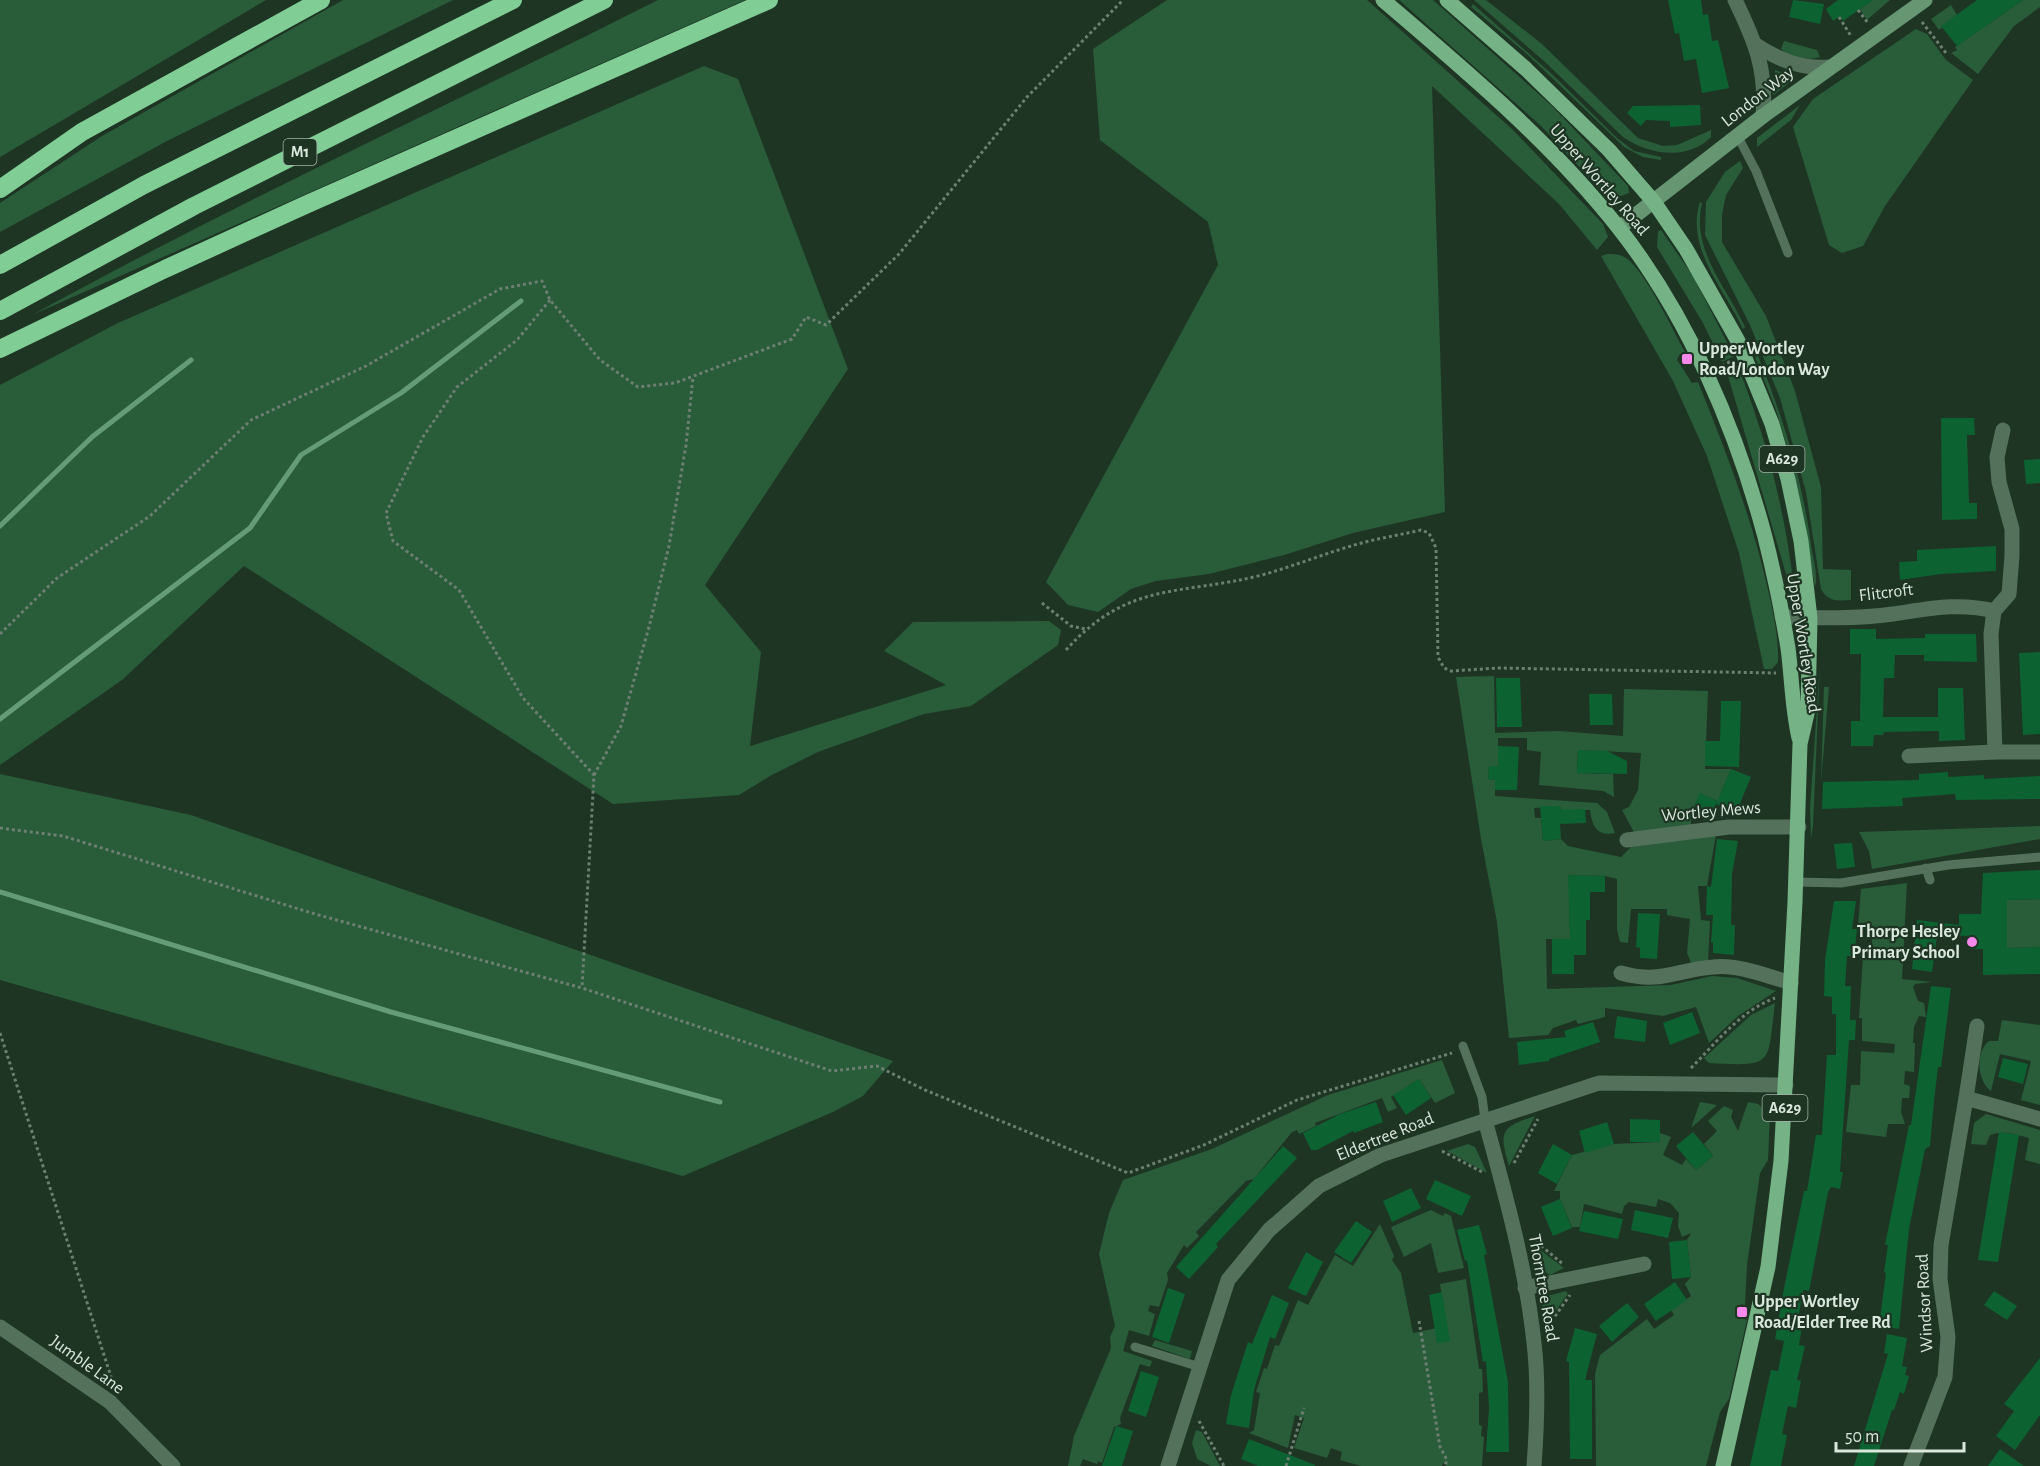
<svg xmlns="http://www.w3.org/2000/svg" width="2040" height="1466" viewBox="0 0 2040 1466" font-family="'Alegreya Sans',sans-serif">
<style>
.green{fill:#295c39}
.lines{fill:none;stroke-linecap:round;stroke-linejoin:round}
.stream{stroke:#639c76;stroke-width:5}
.building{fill:#0d6232}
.path{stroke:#6c7f71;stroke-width:3;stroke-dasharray:3 3;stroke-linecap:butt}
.lane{stroke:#54715b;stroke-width:9}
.street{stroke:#54715b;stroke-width:15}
.secondary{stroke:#679673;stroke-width:15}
.primary{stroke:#75b386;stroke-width:15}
.highway{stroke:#81cd96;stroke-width:18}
.poi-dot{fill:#f888ea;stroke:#1e3524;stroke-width:2}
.labels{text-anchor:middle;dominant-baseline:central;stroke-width:4.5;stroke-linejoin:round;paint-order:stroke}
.shield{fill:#1e3524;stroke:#a1b2a5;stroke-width:1.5}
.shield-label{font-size:16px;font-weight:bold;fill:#d9e7dc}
.street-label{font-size:18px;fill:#d9e7dc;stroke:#1e3524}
.poi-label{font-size:18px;font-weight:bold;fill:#d9e7dc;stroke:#1e3524;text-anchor:start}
</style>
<rect width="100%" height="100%" fill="#1e3524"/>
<g class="green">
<polygon points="0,0 266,0 0,157"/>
<polygon points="343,0 453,0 167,141 0,232 0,203 102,136"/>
<path d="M 658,0 L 745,0 L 32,315 C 237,202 450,105 658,0 Z"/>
<polygon points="1167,0 1367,0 1513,130 1603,224 1608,237 1597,250 1559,204 1432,86 1445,512 1353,533 1284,555 1209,574 1156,581 1131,589 1098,612 1068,605 1046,582 1218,265 1208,222 1100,140 1093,49"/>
<polygon points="1399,0 1433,0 1552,106 1628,186 1629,193 1618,197 1601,190 1540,125"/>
<path d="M 1474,0 L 1486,0 L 1542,44 L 1638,138 L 1663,146 L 1677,145 L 1711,130 L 1711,137 C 1687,161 1649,155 1623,137 L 1545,62 Z"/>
<polygon points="1873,0 1890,0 1867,20 1860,9"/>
<polygon points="2023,0 2040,0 2040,7 2014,26 1978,74 1951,53 1957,50 1955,47"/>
<polygon points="1473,4 1554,76 1617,138 1634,151 1661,157 1661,160 1643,157 1624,147 1528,55 1471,7"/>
<polygon points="1951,5 1957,15 1939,30 1931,19"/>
<polygon points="1916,29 1927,34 1946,60 1973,80 1885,206 1863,246 1842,253 1829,245 1793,127 1813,99"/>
<path d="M 1784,41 L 1817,50 L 1820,57 C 1808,61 1790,58 1781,49 Z"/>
<polygon points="704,66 738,79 848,369 705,585 761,652 750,746 946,685 884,651 913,622 1049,621 1061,630 1058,645 971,706 924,714 818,752 770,776 739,795 613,804 244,566 122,680 0,765 0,385 118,323"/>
<polygon points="1775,70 1796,77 1774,95 1772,91"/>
<polygon points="1800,105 1791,120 1757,147 1757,138"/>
<path d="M 1740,161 L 1743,168 L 1726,195 L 1722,215 L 1722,242 L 1766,316 L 1795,391 L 1821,487 L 1823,569 L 1851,570 L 1851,600 C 1838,601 1828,602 1821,589 L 1806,492 L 1780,398 L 1750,325 L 1705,235 L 1706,202 L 1725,172 Z"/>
<path d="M 1700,202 L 1702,203 C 1691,250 1726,286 1745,327 L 1743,329 C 1725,290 1685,248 1700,202 Z"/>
<polygon points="1661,230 1693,276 1734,356 1722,362 1703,323 1657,247 1658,231"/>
<path d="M 1607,254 C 1614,254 1620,254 1626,258 C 1646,272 1672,329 1685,352 L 1679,355 L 1677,360 L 1692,383 L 1698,382 C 1726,451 1753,521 1769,594 C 1774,617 1779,639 1778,662 L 1772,669 L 1764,669 L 1739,553 L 1707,456 L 1673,381 L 1601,256 Z"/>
<path d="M 1758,356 C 1784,419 1803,483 1812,551 C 1814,561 1818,577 1815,587 L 1795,474 L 1776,410 L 1755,357 Z"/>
<path d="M 1737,364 C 1766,437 1785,510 1794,588 L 1791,591 L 1726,369 Z"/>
<polygon points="1820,664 1813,826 1811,838 1810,809"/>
<path d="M 1494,676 L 1495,733 L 1559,731 L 1623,736 L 1624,689 L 1708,691 L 1705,769 L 1731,769 L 1718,801 L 1700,794 L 1691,814 L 1691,826 L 1635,834 L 1622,810 L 1629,807 L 1638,790 L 1641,753 L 1578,750 L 1577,773 L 1613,774 L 1614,797 L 1603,791 L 1539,785 L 1541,752 L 1527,750 L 1527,738 L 1498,738 L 1498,766 L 1489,766 L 1488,779 L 1495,780 L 1495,796 L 1597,803 L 1607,812 L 1615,833 C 1597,837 1592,826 1590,810 L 1561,810 L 1560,806 L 1534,808 L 1535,818 L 1541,818 L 1543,841 L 1561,839 L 1568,846 L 1621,857 L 1631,847 L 1716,835 L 1707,886 L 1698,886 L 1701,920 L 1710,921 L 1708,962 L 1692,965 L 1687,953 L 1690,919 L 1667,915 L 1667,909 L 1631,909 L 1628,943 L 1620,942 L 1617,929 L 1617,879 L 1605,876 L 1569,875 L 1570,939 L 1546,939 L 1547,989 L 1671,985 L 1712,976 L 1737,978 L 1776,991 L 1738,1016 L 1709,1043 L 1696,1007 L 1663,1016 L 1605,1008 L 1605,1017 L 1578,1024 L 1576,1020 L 1553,1028 L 1548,1035 L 1509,1038 L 1497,922 L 1481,839 L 1456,677 Z"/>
<polygon points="1824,687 1829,687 1821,782"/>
<polygon points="0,774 191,815 893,1061 863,1096 833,1112 683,1176 0,980"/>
<polygon points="2040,826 2040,839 1872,869 1869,851 1859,832"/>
<polygon points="1907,883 1902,979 1932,982 1915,984 1913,987 1918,1001 1924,1003 1926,1017 1919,1016 1914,1027 1913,1043 1915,1043 1914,1072 1905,1071 1904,1084 1910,1086 1909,1098 1902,1098 1901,1112 1905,1124 1888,1124 1886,1137 1846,1132 1851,1085 1860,1085 1861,1051 1894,1053 1895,1044 1862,1041 1862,1018 1859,1018 1863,956 1871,956 1873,927 1858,926 1861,889"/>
<polygon points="2040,899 2040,947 2007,948 2007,900"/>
<path d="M 1775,1003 C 1767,1064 1776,1067 1709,1063 L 1704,1058 L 1751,1015 Z"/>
<path d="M 2002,1020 L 2040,1025 L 2040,1105 L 2021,1100 L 2031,1061 L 2000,1054 L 1991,1091 C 1977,1081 1975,1052 1989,1041 L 1998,1041 Z"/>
<polygon points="1442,1060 1455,1093 1435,1103 1419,1079 1391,1097 1397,1108 1388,1112 1382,1098 1315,1123 1316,1126 1299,1134 1297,1130 1292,1132 1254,1179 1246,1181 1196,1232 1199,1236 1187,1248 1184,1245 1167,1273 1168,1280 1159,1307 1150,1305 1148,1311 1155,1314 1149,1336 1129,1330 1123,1351 1152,1361 1150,1367 1140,1364 1120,1418 1121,1424 1114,1427 1102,1463 1098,1461 1097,1464 1083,1459 1080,1466 1068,1466 1074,1436 1111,1348 1110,1337 1115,1326 1099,1254 1109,1213 1123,1180 1212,1149 1328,1095"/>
<polygon points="1700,1102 1717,1105 1691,1128"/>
<polygon points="1748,1102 1758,1104 1770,1115 1768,1160 1760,1173 1747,1265 1745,1305 1741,1304 1737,1317 1747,1320 1729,1399 1720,1412 1706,1466 1596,1466 1595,1374 1600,1355 1647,1319 1654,1329 1674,1315 1671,1310 1691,1296 1685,1284 1691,1277 1687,1240 1691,1233 1682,1237 1678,1226 1679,1213 1670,1203 1658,1199 1656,1207 1629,1202 1624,1206 1622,1214 1584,1204 1580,1227 1572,1227 1560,1199 1560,1191 1554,1191 1572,1155 1614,1144 1659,1142 1660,1133 1671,1137 1663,1155 1682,1165 1686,1159 1696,1170 1713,1156 1704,1144 1717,1131 1708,1121 1724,1106 1733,1110 1731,1117 1738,1131"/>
<path d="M 1986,1114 L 2040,1130 L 2040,1164 L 2025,1160 L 2029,1138 C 2016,1134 2003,1130 1990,1135 L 1986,1145 L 1971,1144 L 1974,1123 Z"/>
<path d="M 1535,1116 L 1509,1166 C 1499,1132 1500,1127 1535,1116 Z"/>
<polygon points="1468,1144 1475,1147 1487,1173 1447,1151"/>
<polygon points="1431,1210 1443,1216 1445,1213 1451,1216 1464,1268 1438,1273 1431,1243 1404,1257 1391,1227"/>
<polygon points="1380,1224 1394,1256 1392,1260 1401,1273 1413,1333 1447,1326 1440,1284 1466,1279 1479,1369 1482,1369 1483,1392 1479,1393 1479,1425 1482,1426 1481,1436 1484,1437 1482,1466 1447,1466 1443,1463 1442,1466 1361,1466 1340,1460 1342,1452 1331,1448 1327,1458 1294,1448 1304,1418 1295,1415 1288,1448 1249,1433 1254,1430 1260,1393 1256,1392 1264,1368 1267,1369 1275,1345 1279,1346 1298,1300 1308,1305 1335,1255 1353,1266"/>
<path d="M 1531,1243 L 1564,1268 L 1550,1275 C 1538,1268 1529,1258 1531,1243 Z"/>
<polygon points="1566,1291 1568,1294 1545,1325 1542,1304 1547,1296"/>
<polygon points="1155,1340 1192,1351 1190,1359 1152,1346"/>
<polygon points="1196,1430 1202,1432 1220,1466 1211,1466 1197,1459 1192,1443"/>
</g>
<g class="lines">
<g class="stream">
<polyline points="0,526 92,437 191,360"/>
<polyline points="0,719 250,528 301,455 401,393 521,301"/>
<polyline points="0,892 391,1012 720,1102"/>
</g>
</g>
<g class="building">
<polygon points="1668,0 1701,0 1703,15 1708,14 1712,41 1718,40 1729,88 1702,93 1696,59 1684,61 1679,33 1675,34"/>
<polygon points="1793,0 1824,4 1820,24 1789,17"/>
<polygon points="1838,0 1873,0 1843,21 1840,16 1833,21 1826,9"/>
<polygon points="1977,0 2023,0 1957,46 1941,26"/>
<polygon points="1700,105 1701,125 1670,127 1670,121 1646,120 1641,126 1627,113 1633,106"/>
<polygon points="1941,418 1974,418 1975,435 1967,435 1969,503 1977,503 1977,519 1942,520"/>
<polygon points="2040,459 2040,483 2026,484 2024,460"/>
<polygon points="1996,546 1996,571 1941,574 1900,580 1899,562 1917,561 1917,550"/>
<polygon points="1850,629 1876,629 1876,639 1925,638 1925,634 1976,634 1977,662 1924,661 1924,655 1895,655 1894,678 1884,678 1883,717 1938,717 1938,688 1963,688 1965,740 1939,741 1939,731 1884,732 1883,735 1874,735 1873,746 1851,746 1851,721 1860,721 1861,654 1850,654"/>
<polygon points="2040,652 2040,734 2023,735 2019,653"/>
<polygon points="1496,678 1520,678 1522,727 1497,727"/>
<polygon points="1589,694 1612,694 1613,725 1590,725"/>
<polygon points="1721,701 1741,701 1739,767 1705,766 1705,741 1720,741"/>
<polygon points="1498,746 1519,747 1517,790 1495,790 1495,780 1488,779 1489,766 1498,766"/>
<polygon points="1578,750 1607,751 1627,761 1627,774 1577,773"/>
<polygon points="1731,769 1751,777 1736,813 1716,804"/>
<polygon points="1948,772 1948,777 1984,775 1984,779 2040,776 2040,799 1956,800 1955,794 1902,798 1903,806 1822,809 1823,782 1919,780 1919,774"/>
<polygon points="1700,793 1717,801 1710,820 1705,820 1691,814"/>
<polygon points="1540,806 1560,806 1561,810 1585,809 1586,823 1560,824 1561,839 1543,841"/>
<polygon points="1717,839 1738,841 1732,874 1731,925 1735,925 1734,955 1713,953 1713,942 1711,943 1713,915 1706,915 1707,886 1711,887"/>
<polygon points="1852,843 1855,867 1837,869 1834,844"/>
<polygon points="2040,870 2040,899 2007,900 2007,948 2040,947 2040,974 1983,975 1983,949 1969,949 1969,936 1937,935 1932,972 1912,969 1917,920 1959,925 1959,914 1981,914 1983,873"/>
<polygon points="1568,875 1605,876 1605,892 1590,892 1590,920 1586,920 1586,955 1574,955 1574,974 1552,974 1552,939 1570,939"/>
<polygon points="1834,901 1856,901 1852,929 1857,929 1855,949 1851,949 1851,956 1847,956 1845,986 1851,986 1850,1020 1856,1020 1855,1040 1849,1040 1840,1172 1843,1172 1840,1189 1831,1187 1828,1192 1809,1291 1803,1290 1798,1320 1803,1321 1799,1345 1805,1346 1797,1380 1801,1381 1796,1408 1788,1406 1782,1434 1787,1435 1781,1466 1750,1466 1771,1370 1778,1371 1784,1341 1775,1339 1784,1288 1804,1191 1807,1191 1816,1135 1822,1135 1827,1055 1836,1055 1836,1014 1832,1014 1832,997 1824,996 1825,960"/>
<polygon points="1638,913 1660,914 1657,959 1640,958 1640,948 1636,947"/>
<polygon points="1931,986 1951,988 1941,1067 1938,1067 1934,1101 1930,1146 1925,1149 1909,1229 1899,1329 1879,1326 1886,1273 1884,1272 1888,1245 1885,1245 1909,1125 1911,1125"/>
<polygon points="1692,1012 1700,1033 1670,1045 1663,1023"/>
<polygon points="1617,1016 1647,1021 1645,1042 1614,1038"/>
<polygon points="1593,1022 1600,1042 1549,1059 1549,1061 1519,1065 1517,1042 1566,1037 1564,1031"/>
<polygon points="2003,1058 2028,1064 2023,1084 1998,1077"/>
<polygon points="1419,1079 1431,1098 1406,1115 1393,1095"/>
<polygon points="1376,1102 1383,1122 1354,1133 1353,1131 1317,1150 1311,1150 1303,1133 1340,1114"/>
<polygon points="1630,1119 1660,1120 1660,1142 1630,1142"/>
<polygon points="1607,1122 1614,1144 1585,1153 1579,1131"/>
<polygon points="1693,1132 1713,1156 1696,1170 1676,1146"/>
<polygon points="1999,1132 2019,1135 1998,1262 1978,1260"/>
<polygon points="1553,1144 1572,1155 1557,1184 1538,1173"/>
<polygon points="1283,1146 1297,1158 1216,1244 1218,1247 1189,1279 1176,1267"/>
<polygon points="1435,1180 1471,1196 1462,1216 1426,1199"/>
<polygon points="1411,1188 1421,1208 1392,1222 1383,1201"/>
<polygon points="1560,1199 1572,1228 1553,1236 1541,1207"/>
<polygon points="1635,1210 1673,1218 1668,1238 1631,1230"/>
<polygon points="1584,1211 1623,1219 1618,1239 1579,1231"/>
<polygon points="1356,1221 1372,1232 1351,1263 1334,1252"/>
<polygon points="1479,1225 1487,1254 1484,1255 1508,1382 1509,1452 1486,1452 1489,1408 1486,1361 1483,1362 1467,1260 1465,1261 1457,1230"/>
<polygon points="1687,1240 1691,1277 1672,1279 1669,1242"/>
<polygon points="1306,1252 1323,1262 1306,1296 1288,1288"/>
<polygon points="1675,1282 1687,1300 1656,1321 1644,1304"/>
<polygon points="1168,1288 1185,1294 1169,1343 1152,1337"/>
<polygon points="1994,1291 2017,1306 2007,1320 1984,1305"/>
<polygon points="1442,1292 1450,1341 1437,1343 1429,1295"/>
<polygon points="1272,1295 1289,1303 1275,1339 1270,1337 1254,1390 1249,1428 1226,1424 1231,1395 1248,1342 1252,1344"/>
<polygon points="1627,1303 1639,1317 1612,1342 1599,1326"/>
<polygon points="1575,1328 1597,1334 1585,1380 1592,1380 1592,1459 1570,1459 1569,1362 1566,1361"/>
<polygon points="1887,1334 1907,1338 1902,1366 1907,1367 1905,1375 1909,1376 1904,1394 1900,1392 1894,1410 1892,1410 1874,1466 1854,1466 1888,1354 1884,1353"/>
<polygon points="2040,1358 2040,1415 2015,1450 1996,1436 2014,1411 2004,1404"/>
<polygon points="1141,1371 1159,1377 1146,1417 1128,1411"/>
<polygon points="1116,1426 1133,1431 1122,1466 1102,1466"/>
<polygon points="1249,1439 1315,1465 1315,1466 1258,1466 1241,1459"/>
<polygon points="2000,1449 2024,1466 1988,1466"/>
</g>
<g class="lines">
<g class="path">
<polyline points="1858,10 1868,23"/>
<polyline points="1839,17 1851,36"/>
<polyline points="1922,22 1946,53"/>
<polyline points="550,300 517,340 457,387 423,437 386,513 393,541 459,590 523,698 594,775 582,988"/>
<polyline points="1722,366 1731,361"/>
<polyline points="1042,603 1071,626 1085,629"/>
<polyline points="0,634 57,578 150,516 251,420 366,366 500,289 542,281 550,300 600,360 638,387 675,383 792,339 806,317 826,325 899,254 1027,97 1123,0"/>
<path d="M 1066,650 C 1129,580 1180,596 1262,575 C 1294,566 1326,553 1358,544 C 1379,538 1400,535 1421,530 L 1429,533 L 1436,548 L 1438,657 L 1444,668 L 1451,671 L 1498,668 L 1776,673"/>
<polyline points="594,775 621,726 649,627 669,546 686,445 693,377"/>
<polyline points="0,828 63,836 315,914 582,988 832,1071 877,1066 925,1090 1128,1173 1204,1145 1297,1100 1452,1053"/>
<polyline points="0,1033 114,1386"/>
<path d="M 1691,1068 C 1716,1043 1740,1011 1775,998"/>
<polyline points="1442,1151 1484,1173"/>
<polyline points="1514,1163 1538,1119"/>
<polyline points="1532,1238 1564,1265"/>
<polyline points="1419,1321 1440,1447 1447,1460 1445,1466"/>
<polyline points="1548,1326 1570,1295"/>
<polyline points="1199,1421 1224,1466"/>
<polyline points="1286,1466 1304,1408"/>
</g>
<g class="lane">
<polyline points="1738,137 1756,171 1788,253"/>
<polyline points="1926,868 1930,880"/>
<polyline points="1796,882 1841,883 1948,865 2040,857"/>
<polyline points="1463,1046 1482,1097 1485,1120"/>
<polyline points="1135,1347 1200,1367"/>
</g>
<g class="street">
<path d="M 1735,0 C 1755,41 1767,70 1763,116"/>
<path d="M 1756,45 C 1779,60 1801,69 1829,67"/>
<polyline points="2003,430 1997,457 1999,482 2012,529 2012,556 2009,594 1994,611 1991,634 1995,752 2040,752"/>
<path d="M 1782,617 C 1819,618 1857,619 1893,614 C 1928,609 1959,602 1994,611"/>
<polyline points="1909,756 1995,752"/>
<polyline points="1627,840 1729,827 1799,827"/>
<path d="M 1621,973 C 1661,984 1675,970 1713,967 C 1738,964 1767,976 1791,983"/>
<polyline points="1966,1098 1977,1026"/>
<path d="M 1485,1120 C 1505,1193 1526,1267 1534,1343 C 1539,1383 1537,1425 1534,1466"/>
<polyline points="1525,1288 1644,1264"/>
<polyline points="0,1327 110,1402 173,1466"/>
<polyline points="1168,1466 1228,1280 1269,1230 1319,1186 1381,1155 1599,1083 1786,1085"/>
<polyline points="1911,1466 1945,1377 1948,1337 1940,1279 1941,1245 1966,1098 2040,1119"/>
</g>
<polyline class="secondary" points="1619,228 1763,116 1925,0"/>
<g class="primary">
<path d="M 1383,0 C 1466,71 1550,141 1618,227 C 1688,316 1736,428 1765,537 C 1774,573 1782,611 1788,648 C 1792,678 1792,708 1799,738"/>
<polyline points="1447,0 1526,69 1609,150 1654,202 1686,249 1738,341 1772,424 1788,479 1801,541 1810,618 1808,709 1800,744 1795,902 1781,1161 1768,1267 1723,1466"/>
</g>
<g class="highway">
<polyline points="0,189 82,132 321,0"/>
<polyline points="0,265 144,185 513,0"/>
<polyline points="0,311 194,206 604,0"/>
<polyline points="0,349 165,269 303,206 769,0"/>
</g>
</g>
<g class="poi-dot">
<rect x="1681" y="353" width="12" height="12" rx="3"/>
<circle cx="1972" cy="942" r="6"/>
<rect x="1736" y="1306" width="12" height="12" rx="3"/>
</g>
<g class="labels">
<g class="shield">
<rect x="283.5" y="139" width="33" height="26" rx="4.5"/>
<rect x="1759.5" y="446" width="45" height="26" rx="4.5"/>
<rect x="1762.5" y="1095" width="45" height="26" rx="4.5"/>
</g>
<g class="shield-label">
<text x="300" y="152">M1</text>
<text x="1782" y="459">A629</text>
<text x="1785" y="1108">A629</text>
</g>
<g class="street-label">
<text transform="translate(1758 97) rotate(-38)">London Way</text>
<text transform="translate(1599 180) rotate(49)">Upper Wortley Road</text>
<text transform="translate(1886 593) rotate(-7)">Flitcroft</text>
<text transform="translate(1803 643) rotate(81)">Upper Wortley Road</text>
<text transform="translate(1711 812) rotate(-5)">Wortley Mews</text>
<text transform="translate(1385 1137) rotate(-22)">Eldertree Road</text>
<text transform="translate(1543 1288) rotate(80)">Thorntree Road</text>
<text transform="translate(1925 1303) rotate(-93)">Windsor Road</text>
<text transform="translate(87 1365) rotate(36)">Jumble Lane</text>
</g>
<g class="poi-label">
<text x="1699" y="349">Upper Wortley<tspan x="1699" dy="21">Road/London Way</tspan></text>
<text x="1960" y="932" text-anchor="end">Thorpe Hesley<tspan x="1960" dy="21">Primary School</tspan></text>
<text x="1754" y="1302">Upper Wortley<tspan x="1754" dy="21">Road/Elder Tree Rd</tspan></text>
</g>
</g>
<path d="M1836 1442v9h128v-9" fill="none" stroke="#d9e7dc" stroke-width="3"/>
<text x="1845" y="1442" font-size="18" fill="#d9e7dc" stroke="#1e3524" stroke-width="4.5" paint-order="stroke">50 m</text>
</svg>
